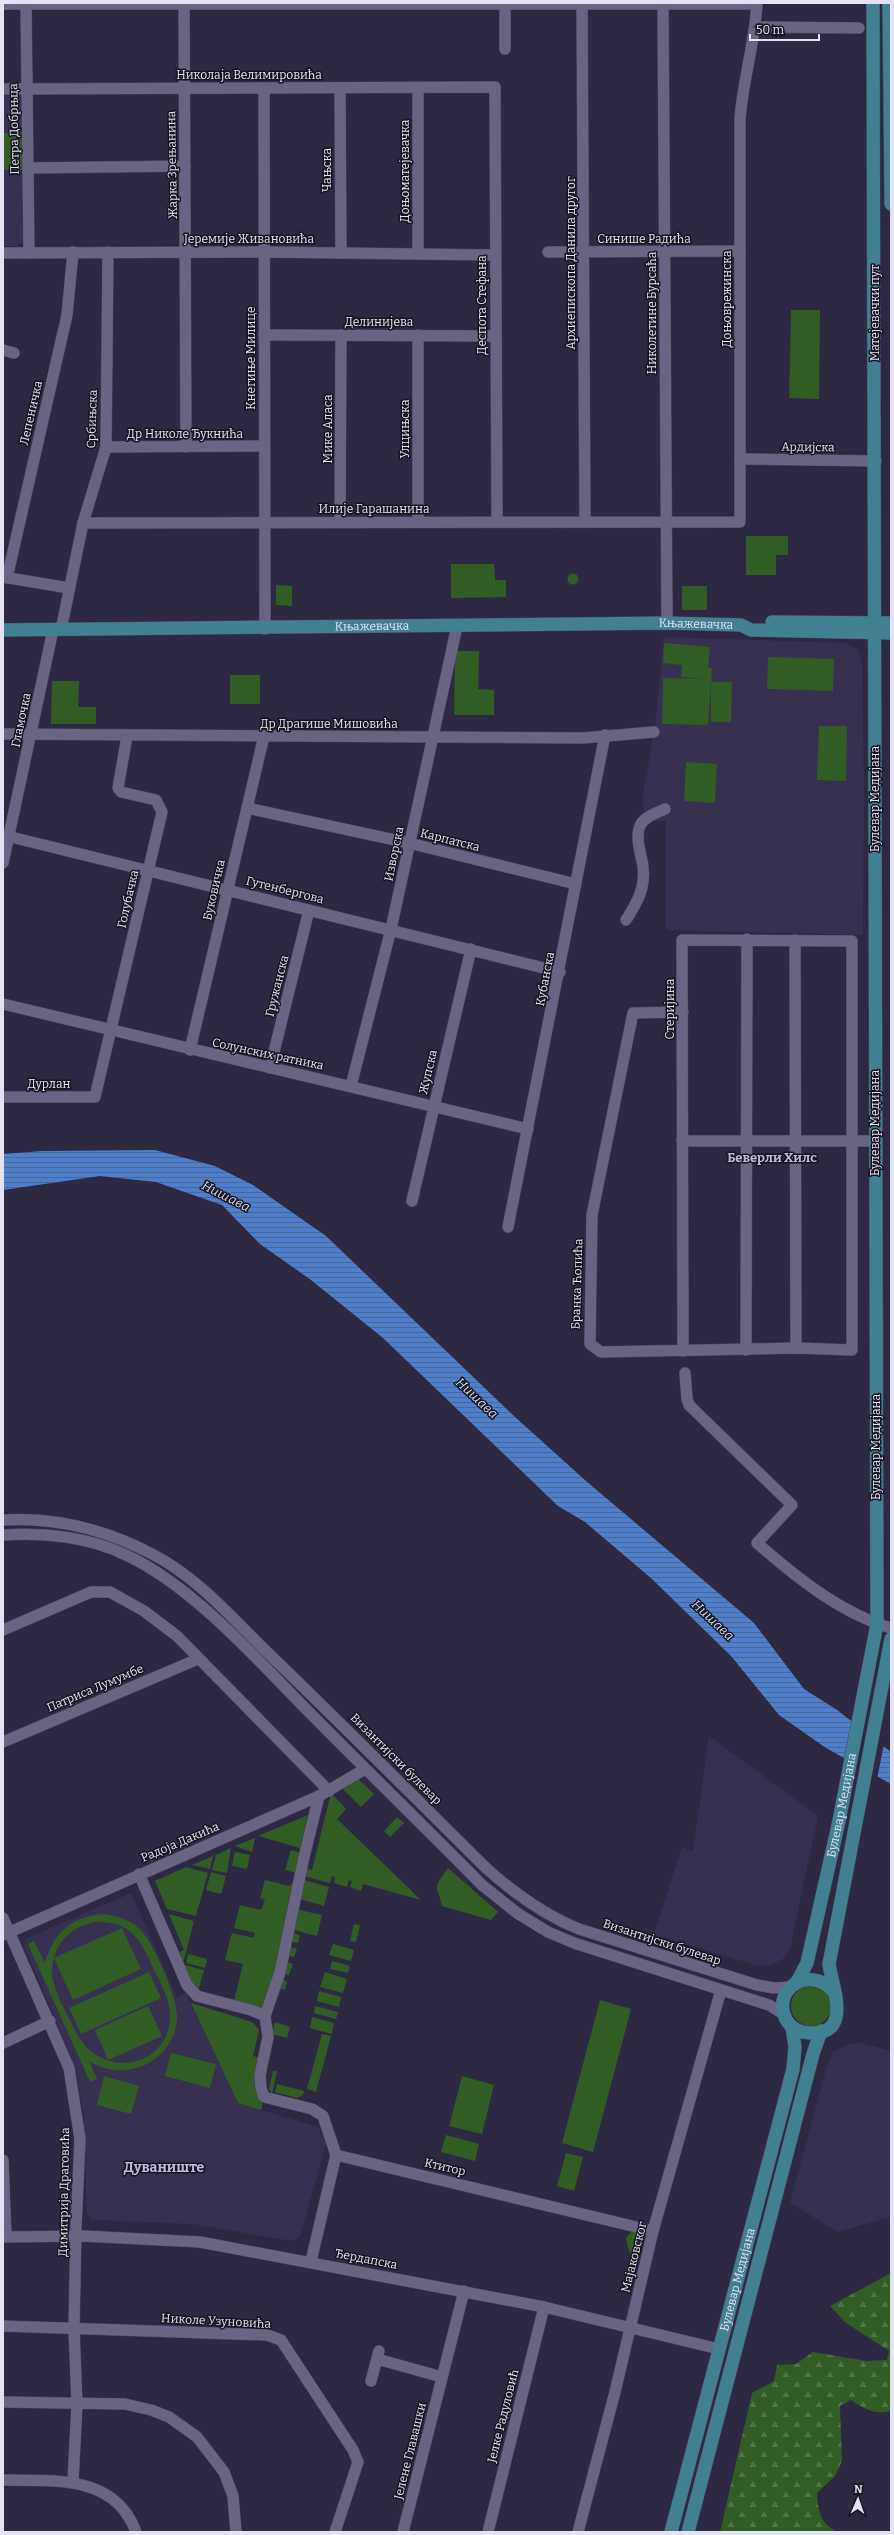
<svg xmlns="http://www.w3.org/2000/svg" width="894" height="2535" viewBox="0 0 894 2535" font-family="Bitter,serif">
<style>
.built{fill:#373050}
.green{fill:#315d25;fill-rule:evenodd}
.forest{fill:url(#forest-firs)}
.water{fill:url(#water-rules)}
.pier{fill:#2e2942}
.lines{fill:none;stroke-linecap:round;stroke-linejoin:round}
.minor-casing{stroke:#4c475d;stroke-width:12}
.major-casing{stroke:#4c475d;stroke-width:14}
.minor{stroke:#686481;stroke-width:11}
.major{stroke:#408091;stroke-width:13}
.labels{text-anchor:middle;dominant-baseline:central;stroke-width:3;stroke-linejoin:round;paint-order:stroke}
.street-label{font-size:12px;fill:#e5e2f3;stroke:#16141f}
.neighbourhood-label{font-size:13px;font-weight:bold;fill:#c0bbdc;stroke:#16141f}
.water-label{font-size:13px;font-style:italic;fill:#d0ddf1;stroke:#16141f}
.quarter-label{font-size:14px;font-weight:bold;fill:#c0bbdc;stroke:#16141f}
</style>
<defs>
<pattern id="forest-firs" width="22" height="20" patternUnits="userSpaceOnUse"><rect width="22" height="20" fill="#315d25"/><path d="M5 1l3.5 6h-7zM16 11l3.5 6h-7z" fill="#4f7445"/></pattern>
<pattern id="water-rules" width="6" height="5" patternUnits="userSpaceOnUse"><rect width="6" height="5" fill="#4f7eca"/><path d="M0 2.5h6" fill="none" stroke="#4b6796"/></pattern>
</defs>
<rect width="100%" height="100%" fill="#2e2942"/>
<g class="built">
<polygon points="3,90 25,90 26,240 17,246 3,246"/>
<polygon points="664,637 845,643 858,649 862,662 864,788 863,935 666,930 666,821 647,821 642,801 655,726"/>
<polygon points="709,1736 818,1816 790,1949 783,1959 772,1964 758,1966 654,1934 682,1847 693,1851"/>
<polygon points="131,1893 177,1997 186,1993 238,2103 318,2127 326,2144 300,2237 293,2241 192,2224 92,2220 87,2215 84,2115 75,2066 24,1946 25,1939"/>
<polygon points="862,2043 891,2051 891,2217 837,2232 790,2202 827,2066 833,2052 849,2044"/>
</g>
<g class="green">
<rect x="3" y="133" width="20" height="37"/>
<polygon points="791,310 820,310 819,399 789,398"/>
<polygon points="746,536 788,536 788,555 776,555 776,575 746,575"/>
<polygon points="451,564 494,564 495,580 506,580 506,597 451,598"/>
<circle cx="573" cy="579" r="5.5"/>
<polygon points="276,585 292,586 292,606 276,605"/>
<rect x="682" y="586" width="25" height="24"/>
<polygon points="664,643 710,647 708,667 712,668 708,725 662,724 663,678 705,679 681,677 682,665 663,663"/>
<polygon points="455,651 479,651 478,689 494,690 494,715 454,715"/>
<polygon points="768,657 834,659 833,691 767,689"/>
<rect x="230" y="675" width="30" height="29"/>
<polygon points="52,681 79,681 78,707 96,707 96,724 51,724"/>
<polygon points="711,682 732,682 731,722 711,722"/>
<polygon points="819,726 847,726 846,781 817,780"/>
<polygon points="686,762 717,764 715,803 684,801"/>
<polygon points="354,1775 374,1794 361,1807 339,1785"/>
<polygon points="331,1793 346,1809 337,1819 421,1900 363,1884 361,1891 350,1887 352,1881 349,1880 347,1887 334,1883 335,1877 332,1876 330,1883 300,1875 301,1867 312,1870"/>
<polygon points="308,1815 300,1848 258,1836"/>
<polygon points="397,1817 404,1823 390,1837 384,1831"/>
<polygon points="255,1838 252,1852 235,1846"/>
<polygon points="231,1848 227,1873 212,1870 216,1855"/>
<polygon points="291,1850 301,1853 296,1873 285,1870"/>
<polygon points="235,1852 250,1855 247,1869 232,1866"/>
<polygon points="213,1856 210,1869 192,1865"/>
<polygon points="186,1867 208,1873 196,1916 167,1909 155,1881"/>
<path d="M 448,1868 L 498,1912 L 491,1920 L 442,1906 C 437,1882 432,1890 448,1868 Z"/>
<polygon points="211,1872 226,1876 221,1894 206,1890"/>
<polygon points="300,1879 329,1887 324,1906 297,1898 295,1909 322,1915 317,1936 290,1929 290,1932 300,1935 298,1943 288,1941 287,1946 297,1949 294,1957 285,1955 283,1961 293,1964 289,1975 281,1973 282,1978 287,1982 285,1989 279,1990 269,2011 233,2005 243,1964 225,1960 232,1933 254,1938 255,1933 234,1928 240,1905 261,1910 265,1900 260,1898 265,1880 289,1886"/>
<path d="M 104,1914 C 118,1916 130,1920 140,1929 C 153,1941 179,2001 177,2018 C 174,2062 125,2084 89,2061 L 97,2079 L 90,2082 L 28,1944 L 34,1941 L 45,1963 C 53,1933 72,1916 104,1914 ZM 95,1922 C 127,1921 138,1935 150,1961 C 157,1978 170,1996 170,2015 C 170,2070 98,2081 75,2030 C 65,2008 46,1982 54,1958 L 73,2000 L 141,1969 L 122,1928 L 54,1958 C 59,1938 75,1926 95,1922 Z"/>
<polygon points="169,1914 194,1921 181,1971 174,1955 184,1950"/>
<polygon points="354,1924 360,1925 356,1942 350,1941"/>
<polygon points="333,1944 354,1950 351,1961 329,1955"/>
<polygon points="188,1954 207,1959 205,1968 186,1963"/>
<polygon points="332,1961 350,1966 348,1973 330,1969"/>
<polygon points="185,1965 204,1970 197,1995 182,1974"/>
<polygon points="149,1972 161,1998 81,2034 69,2008"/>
<polygon points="325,1972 347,1979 343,1993 320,1987"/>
<circle cx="811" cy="2006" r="20"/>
<polygon points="319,1991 341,1997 339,2007 317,2001"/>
<polygon points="600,2000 631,2009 593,2152 562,2143"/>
<polygon points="191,2003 252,2022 259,2030 253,2056 263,2059 264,2097 261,2110 238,2103"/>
<polygon points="148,2006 162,2036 108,2060 95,2030"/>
<polygon points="315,2006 338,2012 336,2019 314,2013"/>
<polygon points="312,2017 334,2023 332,2034 310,2028"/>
<polygon points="275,2022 290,2027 287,2038 272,2034"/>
<polygon points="322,2034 331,2036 316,2092 307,2089"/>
<polygon points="171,2053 216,2064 210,2088 165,2076"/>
<polygon points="273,2071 277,2071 272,2094 269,2089"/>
<polygon points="104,2076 139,2086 131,2114 97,2105"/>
<polygon points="462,2076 494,2085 482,2134 449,2126"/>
<polygon points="277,2084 304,2091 303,2095 297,2098 275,2092"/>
<polygon points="446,2135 479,2144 475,2161 441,2152"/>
<polygon points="566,2153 583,2157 574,2191 557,2186"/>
<polygon points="632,2231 639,2234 641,2241 636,2259 629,2251 626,2238"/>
</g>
<path class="forest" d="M 891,2273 L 891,2411 C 874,2415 865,2409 851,2400 L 840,2406 L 842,2461 L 835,2476 L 817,2493 C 818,2511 820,2523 837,2532 L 720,2532 L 752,2393 L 774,2381 L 777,2365 L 796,2364 L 813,2352 L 867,2361 L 887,2360 L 889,2351 L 846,2323 L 830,2306 Z"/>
<polygon class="water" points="155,1150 215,1166 253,1185 326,1236 515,1417 586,1481 754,1623 804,1689 837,1710 891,1752 891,1784 826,1748 779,1715 731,1656 652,1579 585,1522 558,1506 383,1338 311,1280 260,1244 222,1205 156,1182 100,1176 3,1190 3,1154 42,1151"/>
<polygon class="pier" points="852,1720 884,1744 877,1779 845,1760"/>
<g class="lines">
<defs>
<g id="minor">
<polyline points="184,3 186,447"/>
<polyline points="582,3 585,522"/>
<polyline points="3,4 757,4"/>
<polyline points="26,4 29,253"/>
<polyline points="663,4 667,623"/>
<polyline points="755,27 859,28"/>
<polyline points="505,49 505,3"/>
<polyline points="264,88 265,629"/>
<polyline points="340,88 341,253"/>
<polyline points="3,89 495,87 497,522"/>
<polyline points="28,168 185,166"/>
<polyline points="548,252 740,251"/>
<polyline points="3,253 263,252 495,255"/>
<polyline points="418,254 418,88"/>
<polyline points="264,335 495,336"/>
<polyline points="3,350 14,353"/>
<polyline points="106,447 264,446"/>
<polyline points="740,459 876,461"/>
<polyline points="340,522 341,335"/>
<polyline points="418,522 418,335"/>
<path d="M 83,523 L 740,522 L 740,119 C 743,80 755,42 757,3"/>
<polyline points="3,577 69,588"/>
<polyline points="7,578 67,315 73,252"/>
<polyline points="61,630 83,523 106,447 108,252"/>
<polyline points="3,734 583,738 654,732"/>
<polyline points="247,808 409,843 576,884"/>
<polyline points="3,835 560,972"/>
<polyline points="3,863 53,630"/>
<path d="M 626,920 C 637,903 646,887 643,866 C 641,854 635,838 640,826 C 643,817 657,813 665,809"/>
<polyline points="795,940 796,1348"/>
<polyline points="3,1004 528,1129"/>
<polyline points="190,1050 264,736"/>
<polyline points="270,1068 309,910"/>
<polyline points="351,1086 391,929 457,626"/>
<polyline points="3,1097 95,1097 162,812 156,800 121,792 118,788 127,736"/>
<polyline points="682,1141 875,1141"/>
<polyline points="412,1201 471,949"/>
<polyline points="508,1227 605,735"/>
<polyline points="746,1350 747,939"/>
<polyline points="683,1351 682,940 852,941 852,1350 796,1348 601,1352 590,1344 592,1215 633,1013 683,1012"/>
<path d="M 685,1373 L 687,1399 L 689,1405 L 792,1505 L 757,1543 C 796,1577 840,1613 891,1628"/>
<path d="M 3,1520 C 57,1517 107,1530 154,1555 C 198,1578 233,1619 268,1653 C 342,1724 414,1797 486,1868 C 515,1894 544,1915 579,1929 L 757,1985 L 774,1988 L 791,1987"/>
<path d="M 3,1535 C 44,1532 89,1537 126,1555 C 191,1585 256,1658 306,1709 C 364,1768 424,1826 482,1885 L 517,1913 L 548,1932 L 574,1943 L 769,2005 L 785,2015"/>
<polyline points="3,1630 91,1592 110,1592 144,1611 177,1636 329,1791"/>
<polyline points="3,1742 198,1659"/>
<polyline points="319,1796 304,1857 280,1972 265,2016 268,2037 260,2075 261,2088 264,2097 312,2109 323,2116 336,2155"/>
<polyline points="139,1874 187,1985 197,1996 251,2010 265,2016"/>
<polyline points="3,1918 69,2068 80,2139 76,2227 74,2329 77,2404 73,2482"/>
<polyline points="3,1935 319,1796 365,1769"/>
<polyline points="3,2043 50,2021"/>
<polyline points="336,2155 653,2231"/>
<polyline points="3,2160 6,2237"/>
<polyline points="3,2237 83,2236 200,2242 544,2307 719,2349"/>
<polyline points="311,2261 336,2155"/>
<polyline points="3,2326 267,2335 281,2340 353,2450 358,2462 335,2532"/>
<polyline points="377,2359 442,2377"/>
<polyline points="371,2381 379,2351"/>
<polyline points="3,2402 125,2404 151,2410 169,2417 197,2437 224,2472 233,2496 236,2532"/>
<path d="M 3,2480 C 53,2481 115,2474 136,2532"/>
<polyline points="403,2532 464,2291"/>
<polyline points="488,2532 544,2307"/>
<polyline points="578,2532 615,2392 653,2231 721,1990"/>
</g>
<g id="major">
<polyline points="889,3 891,204"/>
<polyline points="772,622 891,623"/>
<path id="s1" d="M 3,630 L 667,623 L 741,625 L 751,630 L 891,633"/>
<path id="s2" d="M 797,1982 L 807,1963 L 839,1821 L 877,1624 L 873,3"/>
<path d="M 834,1992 C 810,1963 769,1990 787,2021 C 792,2029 801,2033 811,2033 C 853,2034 832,1986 829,1964 L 891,1639"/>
<path id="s3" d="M 671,2532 L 793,2069 L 795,2047 L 792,2027"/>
<polyline points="688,2532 813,2054 821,2031"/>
</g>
</defs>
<use href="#minor" class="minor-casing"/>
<use href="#major" class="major-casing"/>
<use href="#minor" class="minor"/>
<use href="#major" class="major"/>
</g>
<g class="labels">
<g class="street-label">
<text x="249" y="75">Николаја Велимировића</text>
<text transform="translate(14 129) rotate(-91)">Петра Добрњца</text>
<text transform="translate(172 165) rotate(-91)">Жарка Зрењанина</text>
<text transform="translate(327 170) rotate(-90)">Чањска</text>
<text transform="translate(405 171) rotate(-90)">Доњоматејевачка</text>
<text x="249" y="239">Јеремије Живановића</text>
<text x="644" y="239">Синише Радића</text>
<text transform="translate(571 263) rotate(-90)">Архиепископа Данила другог</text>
<text transform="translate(727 299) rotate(-90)">Доњоврежинска</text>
<text transform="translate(482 305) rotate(-90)">Деспота Стефана</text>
<text transform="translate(652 313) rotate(-90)">Николетине Бурсаћа</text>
<text transform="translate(875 313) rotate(-90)">Матејевачки пут</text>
<text x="379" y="322">Делинијева</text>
<text transform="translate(251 358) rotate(-90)">Кнегиње Милице</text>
<text transform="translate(31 413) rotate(-77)">Лепеничка</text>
<text transform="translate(92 419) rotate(-88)">Србињска</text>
<text transform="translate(328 429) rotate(-90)">Мике Аласа</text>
<text transform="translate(405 429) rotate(-90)">Улцињска</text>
<text x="185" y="434">Др Николе Ђукнића</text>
<text transform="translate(808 447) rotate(1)">Ардијска</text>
<text x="374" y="509">Илије Гарашанина</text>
<text stroke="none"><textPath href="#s1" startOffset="693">Књажевачка</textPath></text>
<text stroke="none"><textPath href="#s1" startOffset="369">Књажевачка</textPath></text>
<text transform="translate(21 720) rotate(-78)">Гламочка</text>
<text x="329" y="724">Др Драгише Мишовића</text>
<text transform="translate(875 799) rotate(-90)">Булевар Медијана</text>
<text transform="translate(450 840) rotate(14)">Карпатска</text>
<text transform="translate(394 854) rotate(-78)">Изворска</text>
<text transform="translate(214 890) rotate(-77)">Буковичка</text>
<text transform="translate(285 890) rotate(14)">Гутенбергова</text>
<text transform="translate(128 899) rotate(-77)">Голубачка</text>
<text transform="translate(545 979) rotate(-79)">Кубанска</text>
<text transform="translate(277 986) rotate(-76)">Гружанска</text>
<text transform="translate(670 1009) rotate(-90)">Стеријина</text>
<text transform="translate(268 1054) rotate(12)">Солунских ратника</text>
<text transform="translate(428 1072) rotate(-77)">Жупска</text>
<text x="49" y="1084">Дурлан</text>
<text transform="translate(875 1123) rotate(-90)">Булевар Медијана</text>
<text transform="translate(577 1284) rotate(-88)">Бранка Ћопића</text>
<text transform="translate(876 1447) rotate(-90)">Булевар Медијана</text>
<text transform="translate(95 1688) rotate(-23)">Патриса Лумумбе</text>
<text transform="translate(396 1759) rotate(45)">Византијски булевар</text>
<text stroke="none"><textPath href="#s2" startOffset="183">Булевар Медијана</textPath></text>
<text transform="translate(180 1842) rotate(-23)">Радоја Дакића</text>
<text transform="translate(662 1942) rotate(18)">Византијски булевар</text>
<text transform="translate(445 2167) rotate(13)">Ктитор</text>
<text transform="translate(64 2192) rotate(-89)">Димитрија Драговића</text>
<text transform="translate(634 2257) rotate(-76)">Мајаковског</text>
<text transform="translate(366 2259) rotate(11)">Ђердапска</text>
<text stroke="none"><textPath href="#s3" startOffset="261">Булевар Медијана</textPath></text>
<text transform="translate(216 2321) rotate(3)">Николе Узуновића</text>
<text transform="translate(503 2416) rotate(-76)">Јелке Радуловић</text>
<text transform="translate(410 2451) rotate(-76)">Јелене Главашки</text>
</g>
<g class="neighbourhood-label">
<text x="772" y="1157">Беверли Хилс</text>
</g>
<g class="water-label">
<text transform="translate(226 1196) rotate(27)">Нишава</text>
<text transform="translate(477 1398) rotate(43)">Нишава</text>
<text transform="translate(713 1620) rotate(43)">Нишава</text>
</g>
<g class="quarter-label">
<text x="164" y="2167">Дуваниште</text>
</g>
</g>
<rect width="894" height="2535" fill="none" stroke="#e5e2f3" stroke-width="8"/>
<g transform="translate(858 2499) rotate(2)" stroke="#16141f" stroke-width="3" paint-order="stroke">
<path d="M0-3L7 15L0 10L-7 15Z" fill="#e5e2f3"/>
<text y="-6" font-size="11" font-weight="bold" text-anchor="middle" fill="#e5e2f3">N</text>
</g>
<path d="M750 34v6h69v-6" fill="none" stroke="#e5e2f3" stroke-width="2"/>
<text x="756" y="34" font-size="12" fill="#e5e2f3" stroke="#16141f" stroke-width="3" paint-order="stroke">50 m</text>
</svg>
